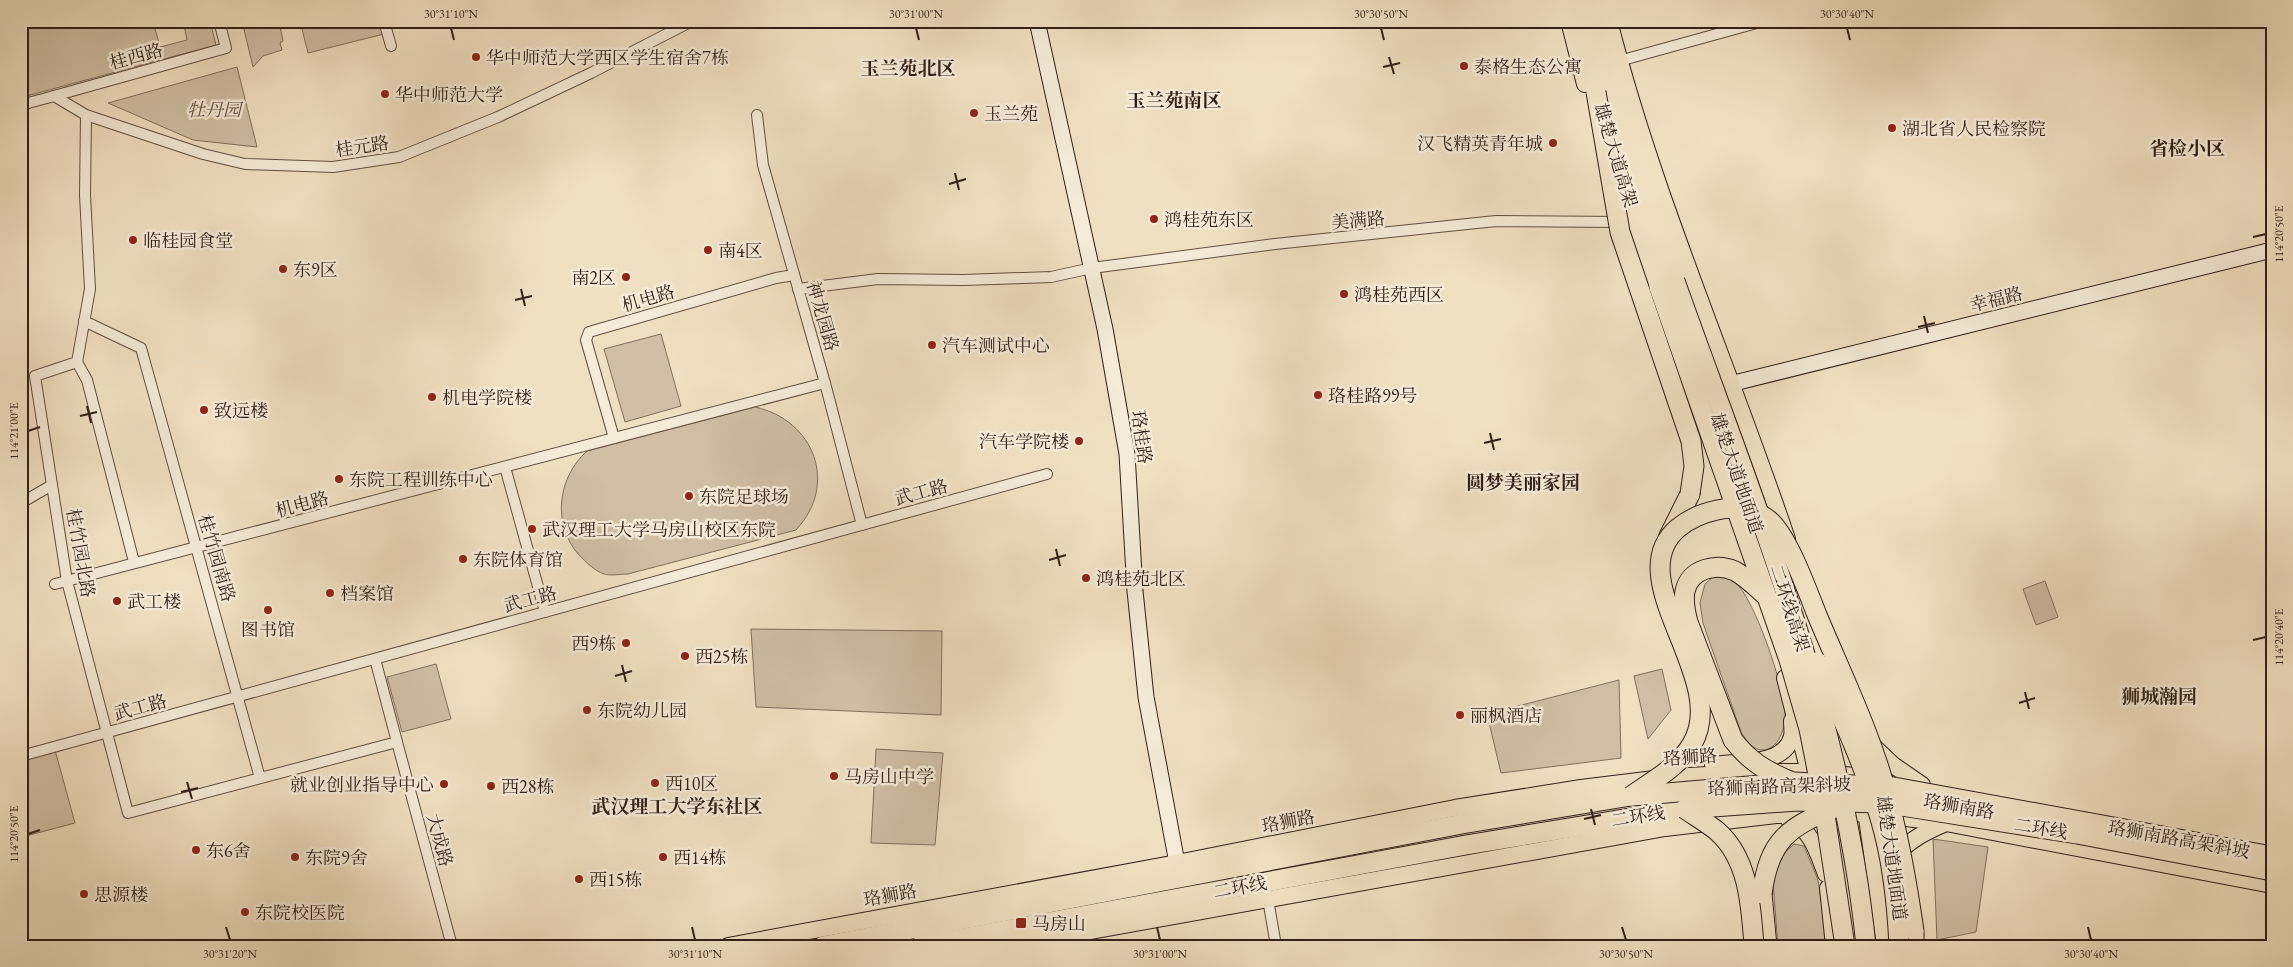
<svg xmlns="http://www.w3.org/2000/svg" width="2293" height="967" viewBox="0 0 2293 967" font-family="'EB Garamond','Noto Serif SC',serif">
<style>
.green{fill:#d0bfa5;stroke:#816f5e}
.lines{fill:none;stroke-linecap:round;stroke-linejoin:round}
.street-casing{stroke:#624f42;stroke-width:12}
.secondary-casing{stroke:#321f18;stroke-width:17}
.primary-casing{stroke:#321f18;stroke-width:18}
.highway-casing{stroke:#321f18;stroke-width:21}
.street{stroke:#f5ebd7;stroke-width:10}
.secondary{stroke:#f5ebd7;stroke-width:15}
.primary{stroke:#f0e0c2;stroke-width:16}
.highway{stroke:#f0e0c2;stroke-width:19}
.highway-bridge-casing{stroke:#321f18;stroke-width:21;stroke-linecap:butt}
.highway-bridge{stroke:#f0e0c2;stroke-width:19}
.ticks{fill:none;stroke:#321f18;stroke-width:2}
.poi-dot{fill:#8f2418;stroke:#f5ebd7;stroke-width:2}
.labels{text-anchor:middle;dominant-baseline:central;stroke-width:5;stroke-linejoin:round;paint-order:stroke}
.street-label{font-size:18px;fill:#321f18;stroke:#f5ebd7}
.poi-label{font-size:18px;fill:#321f18;stroke:#f5ebd7;text-anchor:start}
.park-label{font-size:18px;font-style:italic;fill:#614f42;stroke:#f5ebd7}
.neighbourhood-label{font-size:19px;font-weight:bold;fill:#321f18;stroke:#f5ebd7}
.neatline{fill:none;stroke:#321f18;stroke-width:2}
.ticks-label{font-size:12px;text-anchor:middle;fill:#321f18}
</style>
<rect width="100%" height="100%" fill="#f0e0c2"/>
<filter id="stains"><feTurbulence type="fractalNoise" baseFrequency=".004" numOctaves="4"/><feColorMatrix values="0 0 0 0 .2 0 0 0 0 .09 0 0 0 0 .02 0 0 0 .5 -.17"/></filter>
<radialGradient id="worn" r=".72"><stop offset=".6" stop-color="#630" stop-opacity="0"/><stop offset="1" stop-color="#630" stop-opacity=".3"/></radialGradient>
<g class="green">
<polygon points="21,21 153,21 160,47 187,40 183,21 210,21 216,45 23,97"/>
<polygon points="242,21 279,21 283,41 280,43 282,50 263,56 253,67"/>
<polygon points="300,21 381,21 384,34 308,53"/>
<polygon points="237,67 257,147 193,140 108,103"/>
<polygon points="661,334 681,406 625,422 604,349"/>
<path d="M 755,407 C 814,420 839,484 796,530 L 628,574 C 621,574 611,576 604,574 C 595,571 586,562 579,555 C 552,525 557,478 587,451 Z"/>
<path d="M 1714,576 C 1722,576 1729,577 1735,582 C 1755,599 1786,691 1785,717 C 1785,733 1773,759 1753,747 C 1748,744 1744,736 1741,732 L 1703,623 L 1700,603 L 1705,584 Z"/>
<polygon points="2045,581 2058,617 2036,625 2023,589"/>
<polygon points="751,629 942,631 941,715 756,707"/>
<polygon points="436,664 451,719 402,732 387,677"/>
<polygon points="1662,669 1671,710 1648,739 1634,676"/>
<polygon points="1619,680 1621,758 1501,773 1487,714"/>
<polygon points="876,749 943,753 935,845 871,843"/>
<polygon points="55,750 75,823 26,836 21,818 21,760"/>
<polygon points="1933,839 1988,847 1976,932 1937,940"/>
<polygon points="1794,844 1804,846 1818,880 1828,946 1778,946 1773,883 1781,856"/>
</g>
<g class="lines">
<defs>
<g id="street">
<polyline points="384,21 391,46"/>
<polyline points="1619,61 1764,21"/>
<polyline points="54,96 226,48 219,21"/>
<polyline points="21,105 54,96 86,115 203,154 245,164 333,167 399,157 498,117 591,73 692,21"/>
<polyline points="86,115 85,195 90,289 77,362 35,376 67,581 128,813 397,742 375,659"/>
<polyline points="757,115 763,165 825,383 862,525"/>
<polyline points="798,289 878,279 963,280 1051,277 1092,268 1275,244 1496,221 1620,222"/>
<polyline points="84,321 141,348 260,778"/>
<polyline points="77,362 87,380 134,562"/>
<polyline points="614,438 586,340 589,332 776,278 794,275"/>
<polyline points="505,467 545,612"/>
<polyline points="21,503 52,485"/>
<polyline points="55,584 825,383"/>
<polyline points="397,742 452,946"/>
<polyline points="21,756 1047,474"/>
<polyline points="1268,899 1276,946"/>
</g>
<g id="secondary">
<polyline points="1037,21 1105,329 1127,454 1135,591 1146,697 1177,863"/>
<polyline points="1730,384 2272,250"/>
</g>
<g id="primary">
<polyline points="1569,21 1585,84"/>
<path d="M 1609,21 C 1654,198 1729,366 1787,539"/>
<polyline points="1622,203 1654,300"/>
<polyline points="1785,678 1808,768"/>
<polyline points="1872,745 1893,765 1922,785"/>
<path d="M 1713,765 C 1736,761 1785,767 1792,736 C 1793,732 1792,725 1792,721"/>
<polyline points="1865,804 1885,946"/>
<path d="M 1789,820 C 1812,829 1818,854 1826,874"/>
<path d="M 1894,857 C 1909,840 1925,832 1946,823"/>
<polyline points="1828,888 1834,946"/>
<polyline points="728,946 1177,863 1455,808 1581,788 1671,777 1761,772 1809,772 1878,778"/>
<polyline points="1007,946 1665,828 1776,815 1867,813 1946,823 2272,885"/>
</g>
<g id="highway">
<polyline points="1579,21 1601,107"/>
<polyline points="1594,21 1631,151 1675,281"/>
<polyline points="1610,138 1659,287"/>
<polyline points="1669,536 1690,494"/>
<polyline points="1762,894 1767,946"/>
<polyline points="1914,931 1914,946"/>
<polyline points="823,946 1462,824 1631,796"/>
<polyline points="920,946 1466,845 1685,809"/>
</g>
</defs>
<use href="#street" class="street-casing"/>
<use href="#secondary" class="secondary-casing"/>
<use href="#primary" class="primary-casing"/>
<use href="#highway" class="highway-casing"/>
<use href="#street" class="street"/>
<use href="#secondary" class="secondary"/>
<use href="#primary" class="primary"/>
<use href="#highway" class="highway"/>
<defs>
<g id="highway-bridge">
<polyline points="1596,92 1620,232 1691,441 1694,466 1690,494"/>
<path d="M 1675,281 C 1752,498 1843,715 1866,946"/>
<polyline points="1659,287 1789,660 1809,729 1822,795 1845,946"/>
<path d="M 1765,595 C 1756,587 1746,577 1735,571 C 1717,563 1690,568 1685,591 C 1683,602 1685,611 1688,622 L 1733,740 C 1749,761 1766,771 1790,781"/>
<path d="M 1817,662 C 1840,713 1864,764 1880,818 C 1892,858 1897,903 1899,946"/>
<path d="M 1631,796 C 1652,781 1679,767 1692,744 C 1731,679 1618,579 1678,528 C 1689,519 1703,513 1717,510 C 1736,506 1758,509 1772,523 C 1790,542 1807,590 1817,615 C 1843,677 1874,740 1890,806 C 1901,847 1908,889 1914,931"/>
<polyline points="1632,796 1794,782 1894,787 2272,856"/>
<polyline points="1685,809 1797,801 1883,803 2077,834 2272,871"/>
<path d="M 1685,809 C 1695,816 1707,823 1717,831 C 1749,859 1751,906 1754,946"/>
<path d="M 1762,894 C 1769,840 1788,827 1837,807"/>
</g>
</defs>
<use href="#highway-bridge" class="highway-bridge-casing"/>
<use href="#highway-bridge" class="highway-bridge"/>
</g>
<path class="ticks" d="M 451,28 L 454,40M 916,28 L 919,40M 1381,28 L 1384,40M 1847,28 L 1850,40M 1389,57 L 1394,74M 1383,67 L 1400,63M 955,173 L 959,190M 949,184 L 966,179M 2253,237 L 2266,234M 521,289 L 525,306M 515,300 L 532,296M 1924,316 L 1928,333M 1918,327 L 1935,323M 87,406 L 91,423M 80,416 L 97,412M 28,431 L 40,427M 1490,433 L 1494,450M 1484,443 L 1501,439M 1056,549 L 1060,566M 1049,560 L 1066,555M 2253,640 L 2266,637M 622,665 L 626,682M 615,676 L 632,671M 2025,692 L 2029,709M 2019,703 L 2035,698M 187,782 L 192,799M 181,792 L 198,788M 1591,809 L 1595,825M 1584,819 L 1601,815M 28,834 L 40,830M 226,927 L 230,940M 692,927 L 695,940M 1157,927 L 1160,940M 1622,927 L 1626,940M 2088,927 L 2091,940"/>
<g class="poi-dot">
<circle cx="476" cy="57" r="5"/>
<circle cx="1464" cy="66" r="5"/>
<circle cx="385" cy="94" r="5"/>
<circle cx="974" cy="113" r="5"/>
<circle cx="1892" cy="128" r="5"/>
<circle cx="1553" cy="143" r="5"/>
<circle cx="1154" cy="219" r="5"/>
<circle cx="133" cy="240" r="5"/>
<circle cx="708" cy="250" r="5"/>
<circle cx="283" cy="269" r="5"/>
<circle cx="626" cy="277" r="5"/>
<circle cx="1344" cy="294" r="5"/>
<circle cx="932" cy="345" r="5"/>
<circle cx="1318" cy="395" r="5"/>
<circle cx="432" cy="397" r="5"/>
<circle cx="204" cy="410" r="5"/>
<circle cx="1079" cy="441" r="5"/>
<circle cx="339" cy="479" r="5"/>
<circle cx="689" cy="496" r="5"/>
<circle cx="532" cy="529" r="5"/>
<circle cx="463" cy="559" r="5"/>
<circle cx="1086" cy="578" r="5"/>
<circle cx="330" cy="593" r="5"/>
<circle cx="117" cy="601" r="5"/>
<circle cx="268" cy="610" r="5"/>
<circle cx="626" cy="643" r="5"/>
<circle cx="685" cy="656" r="5"/>
<circle cx="587" cy="710" r="5"/>
<circle cx="1460" cy="715" r="5"/>
<circle cx="834" cy="776" r="5"/>
<circle cx="655" cy="783" r="5"/>
<circle cx="444" cy="784" r="5"/>
<circle cx="491" cy="786" r="5"/>
<circle cx="196" cy="850" r="5"/>
<circle cx="295" cy="857" r="5"/>
<circle cx="663" cy="857" r="5"/>
<circle cx="579" cy="879" r="5"/>
<circle cx="84" cy="894" r="5"/>
<circle cx="245" cy="912" r="5"/>
<rect x="1015" y="917" width="12" height="12" rx="2.5"/>
</g>
<g class="labels">
<g class="street-label">
<text transform="translate(136 56) rotate(-15)">桂西路</text>
<text transform="translate(362 146) rotate(-8)">桂元路</text>
<text transform="translate(1616 155) rotate(73)">雄楚大道高架</text>
<text transform="translate(1358 220) rotate(-5)">美满路</text>
<text transform="translate(648 298) rotate(-16)">机电路</text>
<text transform="translate(1996 299) rotate(-14)">幸福路</text>
<text transform="translate(823 316) rotate(74)">神龙园路</text>
<text transform="translate(1142 437) rotate(82)">珞桂路</text>
<text transform="translate(1737 473) rotate(71)">雄楚大道地面道</text>
<text transform="translate(921 492) rotate(-15)">武工路</text>
<text transform="translate(302 504) rotate(-15)">机电路</text>
<text transform="translate(81 553) rotate(80)">桂竹园北路</text>
<text transform="translate(217 558) rotate(74)">桂竹园南路</text>
<text transform="translate(530 599) rotate(-15)">武工路</text>
<text transform="translate(1790 608) rotate(72)">二环线高架</text>
<text transform="translate(140 707) rotate(-15)">武工路</text>
<text transform="translate(1690 757) rotate(-4)">珞狮路</text>
<text transform="translate(1779 786) rotate(-2)">珞狮南路高架斜坡</text>
<text transform="translate(1959 806) rotate(10)">珞狮南路</text>
<text transform="translate(1638 816) rotate(-9)">二环线</text>
<text transform="translate(1288 821) rotate(-11)">珞狮路</text>
<text transform="translate(2041 828) rotate(9)">二环线</text>
<text transform="translate(2179 839) rotate(10)">珞狮南路高架斜坡</text>
<text transform="translate(440 840) rotate(75)">大成路</text>
<text transform="translate(1892 858) rotate(82)">雄楚大道地面道</text>
<text transform="translate(1240 887) rotate(-10)">二环线</text>
<text transform="translate(890 895) rotate(-10)">珞狮路</text>
</g>
<g class="poi-label">
<text x="486" y="57">华中师范大学西区学生宿舍7栋</text>
<text x="1474" y="66">泰格生态公寓</text>
<text x="395" y="94">华中师范大学</text>
<text x="984" y="113">玉兰苑</text>
<text x="1902" y="128">湖北省人民检察院</text>
<text x="1543" y="143" text-anchor="end">汉飞精英青年城</text>
<text x="1164" y="219">鸿桂苑东区</text>
<text x="143" y="240">临桂园食堂</text>
<text x="718" y="250">南4区</text>
<text x="293" y="269">东9区</text>
<text x="616" y="277" text-anchor="end">南2区</text>
<text x="1354" y="294">鸿桂苑西区</text>
<text x="942" y="345">汽车测试中心</text>
<text x="1328" y="395">珞桂路99号</text>
<text x="442" y="397">机电学院楼</text>
<text x="214" y="410">致远楼</text>
<text x="1069" y="441" text-anchor="end">汽车学院楼</text>
<text x="349" y="479">东院工程训练中心</text>
<text x="699" y="496">东院足球场</text>
<text x="542" y="529">武汉理工大学马房山校区东院</text>
<text x="473" y="559">东院体育馆</text>
<text x="1096" y="578">鸿桂苑北区</text>
<text x="340" y="593">档案馆</text>
<text x="127" y="601">武工楼</text>
<text x="268" y="629" text-anchor="middle">图书馆</text>
<text x="616" y="643" text-anchor="end">西9栋</text>
<text x="695" y="656">西25栋</text>
<text x="597" y="710">东院幼儿园</text>
<text x="1470" y="715">丽枫酒店</text>
<text x="844" y="776">马房山中学</text>
<text x="665" y="783">西10区</text>
<text x="434" y="784" text-anchor="end">就业创业指导中心</text>
<text x="501" y="786">西28栋</text>
<text x="206" y="850">东6舍</text>
<text x="305" y="857">东院9舍</text>
<text x="673" y="857">西14栋</text>
<text x="589" y="879">西15栋</text>
<text x="94" y="894">思源楼</text>
<text x="255" y="912">东院校医院</text>
<text x="1032" y="923">马房山</text>
</g>
<g class="park-label">
<text x="214" y="109">牡丹园</text>
</g>
<g class="neighbourhood-label">
<text x="908" y="68">玉兰苑北区</text>
<text x="1174" y="100">玉兰苑南区</text>
<text x="2187" y="148">省检小区</text>
<text x="1523" y="482">圆梦美丽家园</text>
<text x="2159" y="696">狮城瀚园</text>
<text x="677" y="806">武汉理工大学东社区</text>
</g>
</g>
<rect width="2293" height="967" fill="none" stroke="#f0e0c2" stroke-width="55"/>
<rect x="28" y="28" width="2238" height="912" class="neatline"/>
<g class="ticks-label">
<text x="451" y="18">30°31'10"N</text>
<text x="916" y="18">30°31'00"N</text>
<text x="1381" y="18">30°30'50"N</text>
<text x="1847" y="18">30°30'40"N</text>
<text transform="translate(2279 234) rotate(-90)" y="4">114°20'50"E</text>
<text transform="translate(14 431) rotate(-90)" y="4">114°21'00"E</text>
<text transform="translate(2279 637) rotate(-90)" y="4">114°20'40"E</text>
<text transform="translate(14 834) rotate(-90)" y="4">114°20'50"E</text>
<text x="230" y="958">30°31'20"N</text>
<text x="695" y="958">30°31'10"N</text>
<text x="1160" y="958">30°31'00"N</text>
<text x="1626" y="958">30°30'50"N</text>
<text x="2091" y="958">30°30'40"N</text>
</g>
<rect width="100%" height="100%" filter="url(#stains)"/>
<rect width="100%" height="100%" fill="url(#worn)"/>
</svg>
